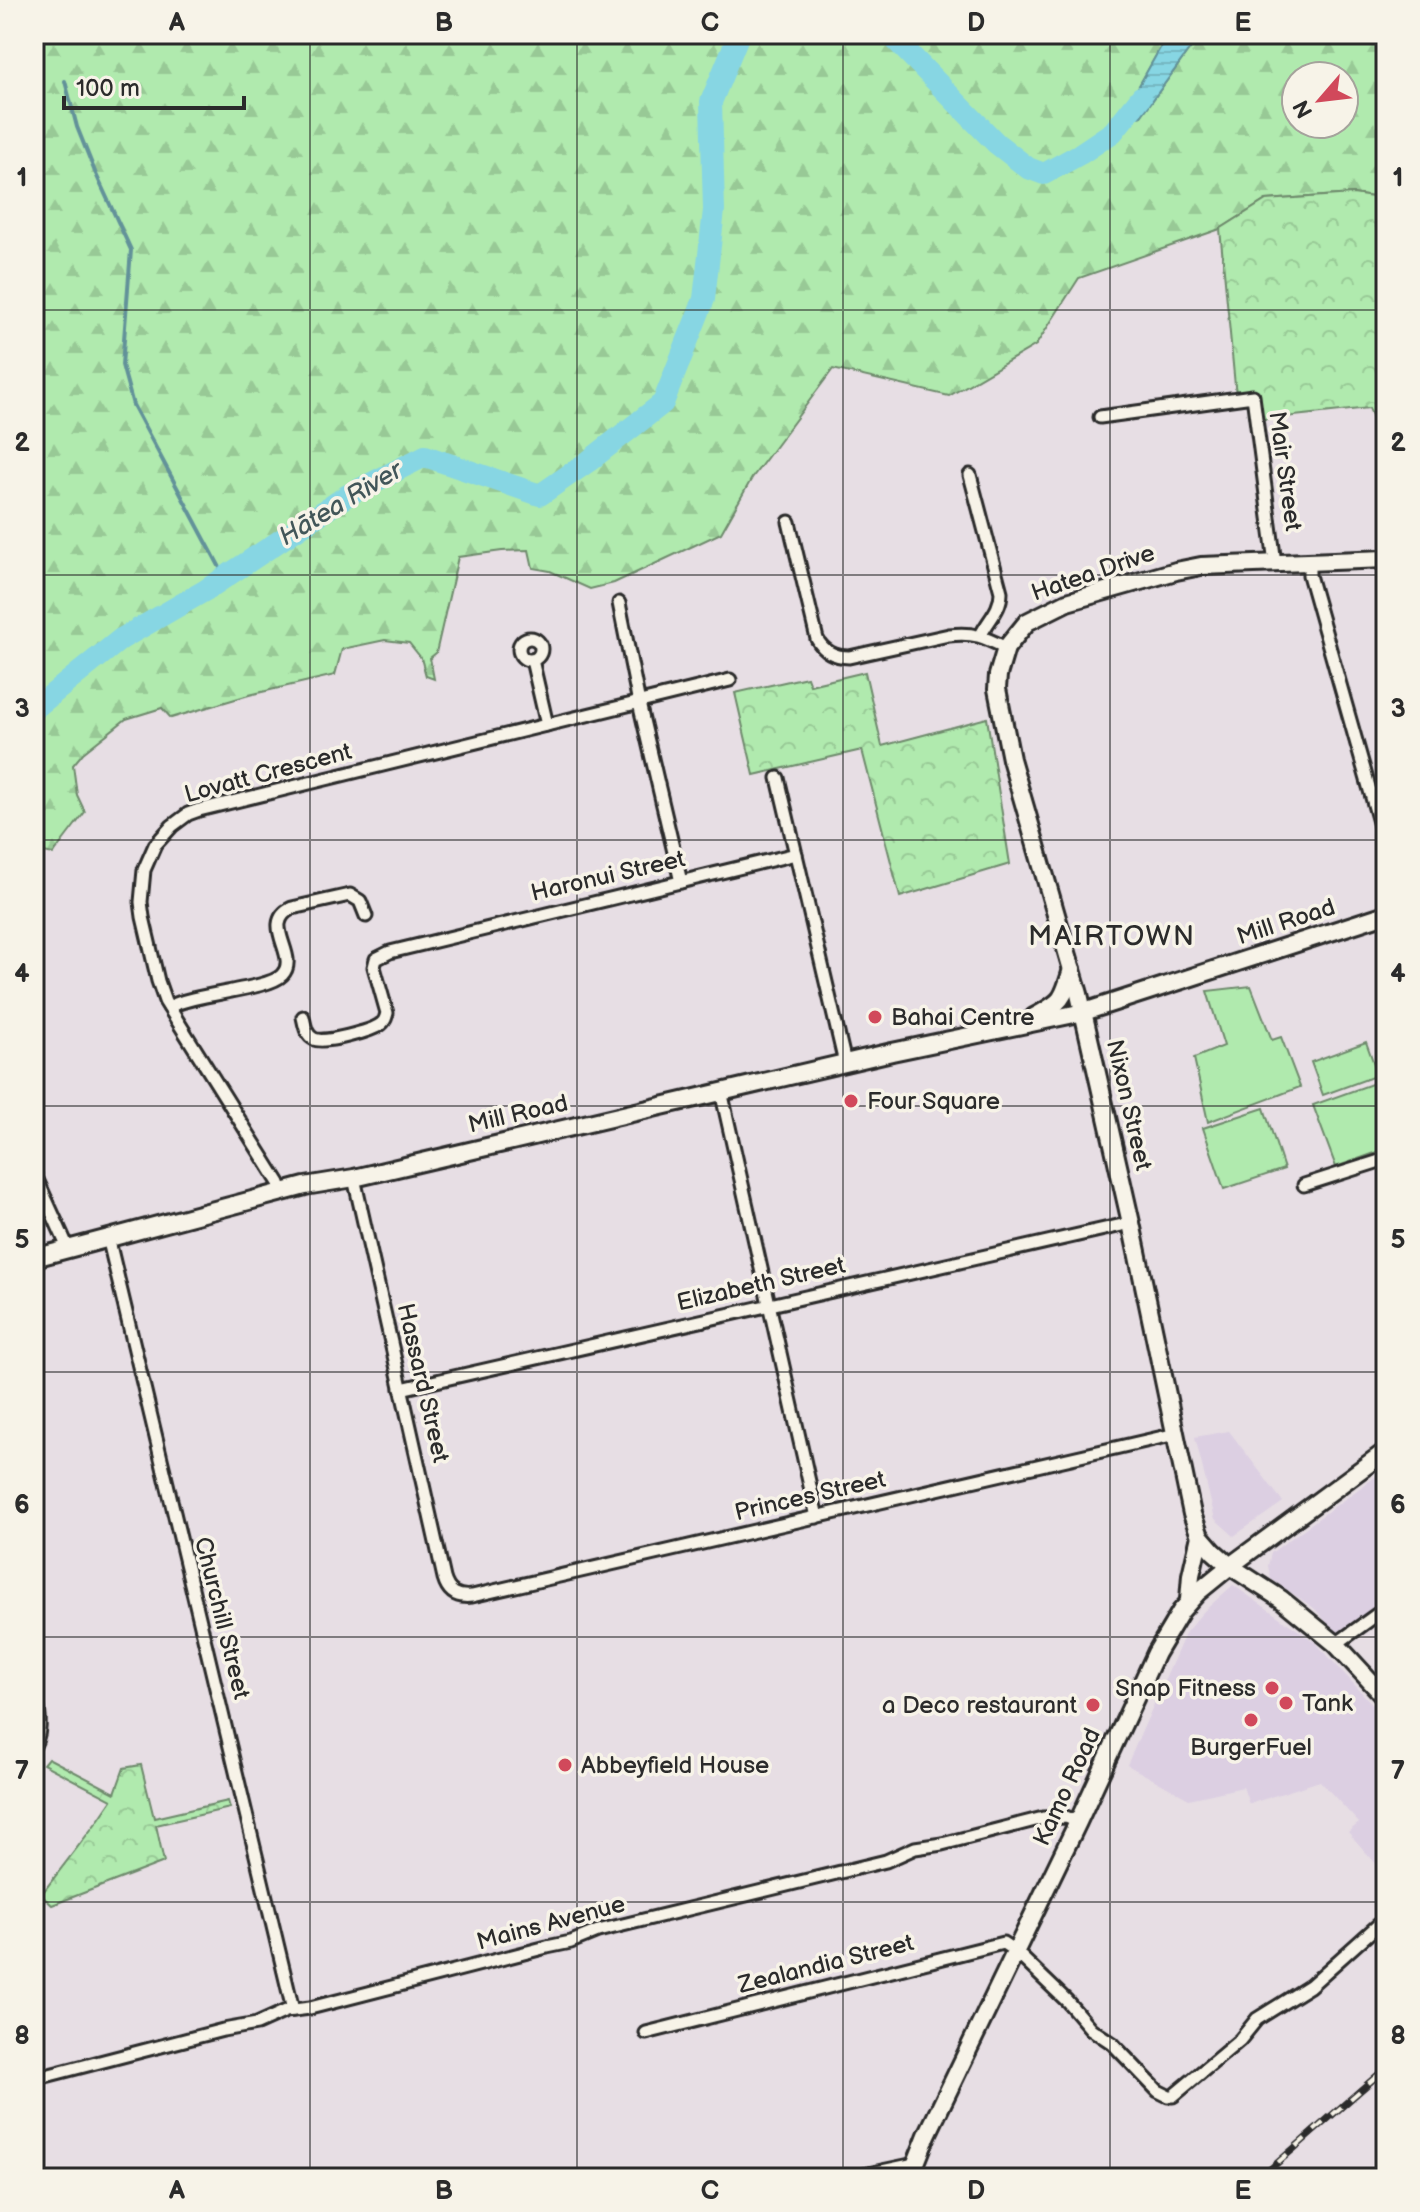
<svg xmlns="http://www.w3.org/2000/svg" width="1420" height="2212" viewBox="0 0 1420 2212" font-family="'Balsamiq Sans',sans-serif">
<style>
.built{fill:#dccfe2}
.grass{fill:#b0eaae;stroke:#6e8a6c;stroke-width:2}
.forest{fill:url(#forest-firs);stroke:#6e8a6c;stroke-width:2;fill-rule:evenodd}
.park{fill:url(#park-crowns);stroke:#6e8a6c;stroke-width:2}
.water{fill:url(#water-rules);stroke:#629299;stroke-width:2}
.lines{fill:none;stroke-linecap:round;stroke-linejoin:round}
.stream{stroke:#629299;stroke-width:4}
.river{stroke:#87d6e3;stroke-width:22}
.street-casing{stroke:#2b2b2b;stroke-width:17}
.secondary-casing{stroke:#2b2b2b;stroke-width:22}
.street{stroke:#f7f3e8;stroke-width:11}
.secondary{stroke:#f7f3e8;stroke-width:16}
.rail-casing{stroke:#2b2b2b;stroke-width:7}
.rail{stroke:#f7f3e8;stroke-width:4;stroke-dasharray:12;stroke-linecap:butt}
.grid{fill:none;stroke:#2b2b2b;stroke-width:2;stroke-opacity:0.55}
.poi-dot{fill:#d1495b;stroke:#f7f3e8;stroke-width:3}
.labels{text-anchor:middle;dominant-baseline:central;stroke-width:7;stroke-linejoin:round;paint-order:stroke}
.street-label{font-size:24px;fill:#2b2b2b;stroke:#f7f3e8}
.poi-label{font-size:24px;fill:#2b2b2b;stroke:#f7f3e8;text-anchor:start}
.water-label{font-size:26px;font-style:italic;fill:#425659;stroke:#f7f3e8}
.quarter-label{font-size:28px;letter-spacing:2px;fill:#2b2b2b;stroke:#f7f3e8}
.neatline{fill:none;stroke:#2b2b2b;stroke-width:3}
.grid-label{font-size:26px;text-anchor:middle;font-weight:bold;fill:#2b2b2b}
</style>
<defs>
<pattern id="forest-firs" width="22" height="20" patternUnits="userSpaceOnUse" patternTransform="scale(2)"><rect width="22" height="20" fill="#b0eaae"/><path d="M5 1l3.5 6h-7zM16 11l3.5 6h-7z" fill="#98c996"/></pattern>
<pattern id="park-crowns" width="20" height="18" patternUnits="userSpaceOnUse" patternTransform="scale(2)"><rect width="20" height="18" fill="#b0eaae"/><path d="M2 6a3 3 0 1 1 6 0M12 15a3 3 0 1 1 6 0" fill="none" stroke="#98c996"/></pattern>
<pattern id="water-rules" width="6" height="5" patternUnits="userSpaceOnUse" patternTransform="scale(2)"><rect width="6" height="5" fill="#87d6e3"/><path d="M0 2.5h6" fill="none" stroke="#75b8c3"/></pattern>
</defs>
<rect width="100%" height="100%" fill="#e7dee4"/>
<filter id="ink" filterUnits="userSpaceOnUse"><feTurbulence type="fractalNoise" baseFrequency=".0125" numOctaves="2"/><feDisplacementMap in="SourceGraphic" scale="16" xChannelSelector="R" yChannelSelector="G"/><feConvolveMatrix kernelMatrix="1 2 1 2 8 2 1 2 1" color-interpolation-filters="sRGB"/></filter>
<g filter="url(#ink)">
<g class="built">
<polygon points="1229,1431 1283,1502 1234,1536 1215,1519 1195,1437"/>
<polygon points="1386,1469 1386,1601 1340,1637 1314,1608 1271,1579 1268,1566 1271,1553"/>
<polygon points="1233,1585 1315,1642 1386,1719 1386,1875 1348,1832 1359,1823 1320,1781 1249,1804 1243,1787 1189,1799 1127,1765 1186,1632 1203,1612"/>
</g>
<g class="grass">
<polygon points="1251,986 1272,1040 1281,1037 1300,1087 1208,1122 1194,1058 1224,1046 1207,991"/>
<polygon points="1366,1042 1378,1075 1323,1095 1311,1062"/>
<polygon points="1380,1081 1386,1096 1386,1149 1336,1167 1313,1105"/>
<polygon points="1264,1108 1284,1169 1224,1189 1203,1128"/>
</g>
<path class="forest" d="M 34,34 L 1168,34 L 1120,120 L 1141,116 L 1195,42 L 1207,34 L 1386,34 L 1386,230 L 1379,198 L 1353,194 L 1266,200 L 1220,229 L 1079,278 L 1036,345 L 949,396 L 833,369 L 752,478 L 721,533 L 614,583 L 590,589 L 550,571 L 533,568 L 529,550 L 502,551 L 458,557 L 436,653 L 430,658 L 434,679 L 426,676 L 421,658 L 409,643 L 385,640 L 342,649 L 335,675 L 249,695 L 171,718 L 162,708 L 126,719 L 83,753 L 73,765 L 77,795 L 85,812 L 53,854 L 34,850 L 43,826 L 38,816 L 34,814 ZM 1296,76 L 1344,76 L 1344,124 L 1296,124 Z"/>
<g class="park">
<polygon points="1353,194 1379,198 1386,194 1386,448 1369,408 1256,420 1250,400 1236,396 1220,229 1266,200"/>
<polygon points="865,672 882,746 987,718 1010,864 900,897 862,750 754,775 735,693 807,677 810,685"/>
<polygon points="48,1758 115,1793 124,1768 141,1765 154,1818 228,1801 230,1808 156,1825 164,1862 52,1905 41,1895 99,1819 112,1800 43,1764"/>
</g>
<polygon class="water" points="1168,34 1207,34 1195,42 1141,116 1119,121"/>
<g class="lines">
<polyline class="stream" points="65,81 77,127 95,172 131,250 122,365 133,405 225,577"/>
<g class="river">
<polyline points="890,34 996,143 1028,168 1044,174 1080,154 1113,132 1141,97"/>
<polyline points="34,709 121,639 206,590 348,495 425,456 540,495 589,461 663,403 704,299 714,210 711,102 739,34"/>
</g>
<defs>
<g id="street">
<polyline points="1100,417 1253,396 1275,563"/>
<path d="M 970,475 L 1001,592 C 1001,610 988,620 981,635"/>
<path d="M 789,522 L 817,639 C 824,652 835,657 849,657 L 949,635 C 974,632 984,637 1006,648"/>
<polyline points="1309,562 1309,575 1386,847"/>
<polyline points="619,603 639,703 681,882"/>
<circle cx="530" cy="649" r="11"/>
<polyline points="532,660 547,725"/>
<polyline points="778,778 845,1063"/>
<path d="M 169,1007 C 194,993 268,990 282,975 C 301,956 259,924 292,908 L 350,895 L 360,901 L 366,916"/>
<path d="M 303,1017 C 305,1026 306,1035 314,1039 C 324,1044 372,1031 381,1024 C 386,1020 385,1019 387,1013 L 374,967 L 376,959 L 390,952 L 796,854"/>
<polyline points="721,1091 817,1517"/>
<polyline points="34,1173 68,1248"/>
<path d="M 354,1178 L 444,1578 C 448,1592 457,1598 472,1596 L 1176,1434"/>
<polyline points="1304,1185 1386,1159"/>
<polyline points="282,1192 279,1183 165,1001 158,981 143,917 141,902 144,870 155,845 172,826 188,814 199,810 730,680"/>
<polyline points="108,1237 293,2010"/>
<polyline points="401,1389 1131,1223"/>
<polyline points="1336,1644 1386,1608"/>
<path d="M 34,1691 C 39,1710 43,1728 34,1746"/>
<polyline points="646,2033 1003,1943 1015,1951 1067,2001 1091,2029 1112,2043 1158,2091 1168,2096 1173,2096 1240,2040 1257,2019 1310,1986 1386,1918"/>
<polyline points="34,2079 223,2030 257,2024 286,2011 310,2008 547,1947 571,1942 598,1931 886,1861 915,1848 942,1844 1043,1818 1066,1817 1078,1822"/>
<polyline points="849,2178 915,2164"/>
</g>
<g id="secondary">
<polyline points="1386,559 1201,566 1176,571 1067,602 1027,622 1006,648 998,675 997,689 1011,759 1079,994 1131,1223 1192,1514 1200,1536 1213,1551 1230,1566 1281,1599 1336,1644 1386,1698"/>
<path d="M 1034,1017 C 1063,1001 1063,1000 1072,969"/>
<polyline points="34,1258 305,1186 354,1178 892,1052 1084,1012 1386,914"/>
<polyline points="1189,1600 1191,1575 1200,1536"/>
<polyline points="910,2178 927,2135 1078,1822 1156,1653 1181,1611 1198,1592 1230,1566 1386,1451"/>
</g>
</defs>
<use href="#street" class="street-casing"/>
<use href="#secondary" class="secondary-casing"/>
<use href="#street" class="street"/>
<use href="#secondary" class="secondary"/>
<defs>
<polyline id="rail" points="1260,2178 1386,2068"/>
</defs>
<use href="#rail" class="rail-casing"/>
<use href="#rail" class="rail"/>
</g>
</g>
<path class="grid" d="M 310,34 L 310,2178M 577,34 L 577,2178M 843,34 L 843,2178M 1110,34 L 1110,2178M 34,310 L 1386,310M 34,575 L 1386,575M 34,840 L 1386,840M 34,1106 L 1386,1106M 34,1372 L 1386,1372M 34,1637 L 1386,1637M 34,1902 L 1386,1902"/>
<g class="poi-dot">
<circle cx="875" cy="1017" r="8"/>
<circle cx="851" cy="1101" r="8"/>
<circle cx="1272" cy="1688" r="8"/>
<circle cx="1286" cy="1703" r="8"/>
<circle cx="1093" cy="1705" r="8"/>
<circle cx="1251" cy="1720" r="8"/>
<circle cx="565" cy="1765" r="8"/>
</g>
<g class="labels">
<g class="street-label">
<text transform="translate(1285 471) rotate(82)">Mair Street</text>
<text transform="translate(1093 573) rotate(-19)">Hatea Drive</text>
<text transform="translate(268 773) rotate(-15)">Lovatt Crescent</text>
<text transform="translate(608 876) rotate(-13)">Haronui Street</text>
<text transform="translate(1286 922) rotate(-18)">Mill Road</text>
<text transform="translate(1129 1105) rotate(77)">Nixon Street</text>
<text transform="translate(518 1114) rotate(-13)">Mill Road</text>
<text transform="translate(761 1284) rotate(-13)">Elizabeth Street</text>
<text transform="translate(423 1383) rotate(77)">Hassard Street</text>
<text transform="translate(810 1496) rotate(-13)">Princes Street</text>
<text transform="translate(222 1618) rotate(76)">Churchill Street</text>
<text transform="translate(1067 1787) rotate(-65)">Kamo Road</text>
<text transform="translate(551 1923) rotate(-15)">Mains Avenue</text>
<text transform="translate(826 1964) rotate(-14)">Zealandia Street</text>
</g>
<g class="poi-label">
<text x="891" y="1017">Bahai Centre</text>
<text x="867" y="1101">Four Square</text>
<text x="1256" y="1688" text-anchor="end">Snap Fitness</text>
<text x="1302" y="1703">Tank</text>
<text x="1077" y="1705" text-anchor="end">a Deco restaurant</text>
<text x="1251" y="1747" text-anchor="middle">BurgerFuel</text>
<text x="581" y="1765">Abbeyfield House</text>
</g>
<g class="water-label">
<text transform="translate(341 504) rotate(-31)">Hātea River</text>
</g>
<g class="quarter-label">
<text x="1112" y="936">MAIRTOWN</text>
</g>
</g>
<rect width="1420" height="2212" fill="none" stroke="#f7f3e8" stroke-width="88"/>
<g transform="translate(1320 100) rotate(242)"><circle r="38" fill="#f7f3e8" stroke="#a5a39c" stroke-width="2"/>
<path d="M0-6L14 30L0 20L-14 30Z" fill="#d1495b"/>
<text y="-12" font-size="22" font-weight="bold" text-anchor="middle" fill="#2b2b2b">N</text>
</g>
<path d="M64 96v12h180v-12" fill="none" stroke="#2b2b2b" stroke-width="4"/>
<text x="76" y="96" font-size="24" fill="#2b2b2b" stroke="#f7f3e8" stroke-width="6" paint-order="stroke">100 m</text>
<rect x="44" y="44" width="1332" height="2124" class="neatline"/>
<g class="grid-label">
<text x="177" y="31">A</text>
<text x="444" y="31">B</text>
<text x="710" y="31">C</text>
<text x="976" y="31">D</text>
<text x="1243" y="31">E</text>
<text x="22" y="186">1</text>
<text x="1398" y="186">1</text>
<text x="22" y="451">2</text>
<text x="1398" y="451">2</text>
<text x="22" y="717">3</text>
<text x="1398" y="717">3</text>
<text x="22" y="982">4</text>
<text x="1398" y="982">4</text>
<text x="22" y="1248">5</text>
<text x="1398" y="1248">5</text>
<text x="22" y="1513">6</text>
<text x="1398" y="1513">6</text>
<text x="22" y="1779">7</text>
<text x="1398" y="1779">7</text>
<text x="22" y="2044">8</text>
<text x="1398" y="2044">8</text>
<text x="177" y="2199">A</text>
<text x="444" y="2199">B</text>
<text x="710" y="2199">C</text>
<text x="976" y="2199">D</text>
<text x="1243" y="2199">E</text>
</g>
</svg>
